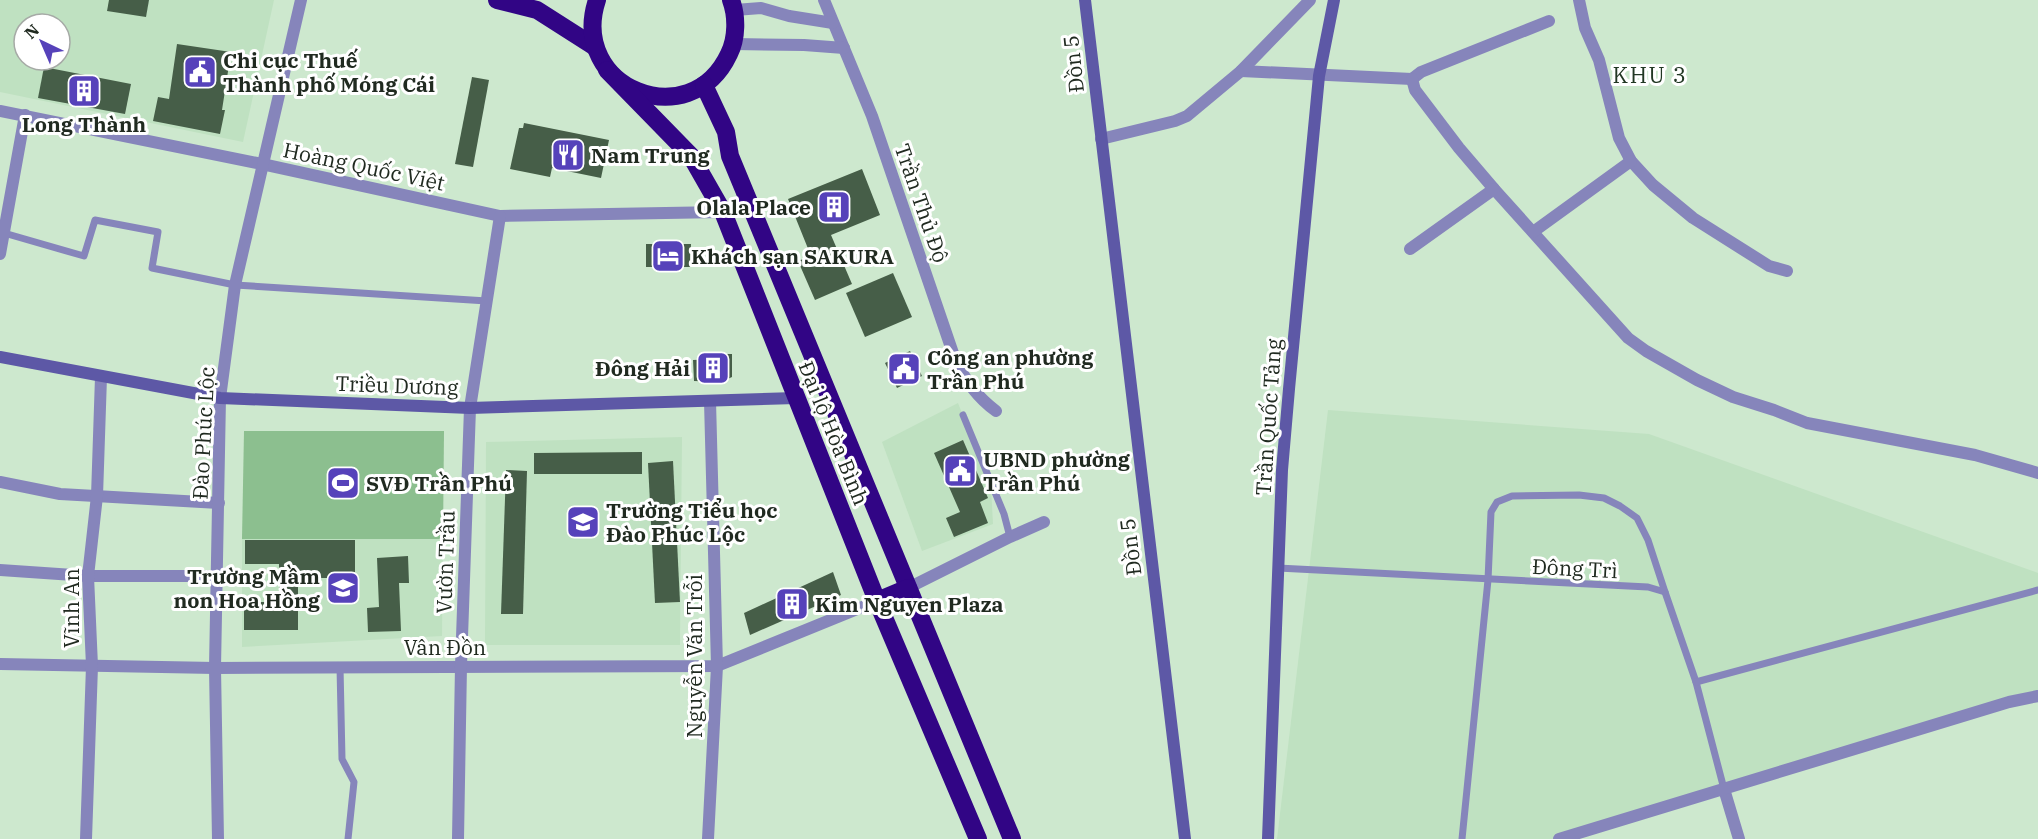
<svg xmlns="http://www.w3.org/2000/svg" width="2038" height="839" viewBox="0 0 2038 839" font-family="'IBM Plex Serif',serif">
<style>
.built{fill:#bfe1c1;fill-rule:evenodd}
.green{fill:#8cbf8f}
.building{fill:#465e48}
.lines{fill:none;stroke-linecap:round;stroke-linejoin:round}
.lane{stroke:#8685bb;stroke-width:7}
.street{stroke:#8685bb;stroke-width:12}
.secondary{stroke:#5d58a6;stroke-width:12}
.highway{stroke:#310585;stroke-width:18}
.labels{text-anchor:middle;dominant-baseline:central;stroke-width:6;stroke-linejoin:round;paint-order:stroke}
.poi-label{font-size:21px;font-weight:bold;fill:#202a20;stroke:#fff;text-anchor:start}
.street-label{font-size:21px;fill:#202a20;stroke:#fff}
.neighbourhood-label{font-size:22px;letter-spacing:1.5px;fill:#213723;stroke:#fff}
</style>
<rect width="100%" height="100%" fill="#cde8ce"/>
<g class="built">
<path d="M 0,0 L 274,0 L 243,142 L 0,92 ZM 24,24 L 60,24 L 60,60 L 24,60 Z"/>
<polygon points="958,403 991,486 993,524 922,551 882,442"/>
<polygon points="1328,410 1649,434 2038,573 2038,696 1553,839 1277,839"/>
<polygon points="682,437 680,645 485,645 486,442"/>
<polygon points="242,539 443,539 442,636 242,647"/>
</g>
<polygon class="green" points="244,431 444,431 443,539 242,539"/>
<g class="building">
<polygon points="109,0 149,0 146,17 107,11"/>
<polygon points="177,44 231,52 222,110 225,110 220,134 153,121 158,97 169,99"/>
<polygon points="44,67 131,84 125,114 38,98"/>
<polygon points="472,77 489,80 473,167 455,164"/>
<polygon points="524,123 609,140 601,178 552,168 550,177 510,169 519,128 523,128"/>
<polygon points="862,169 880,215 831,235 852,284 815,300 798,261 811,256 788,199"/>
<polygon points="646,244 691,244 690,267 646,267"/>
<polygon points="893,273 912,317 865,337 846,293"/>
<polygon points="910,351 922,376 897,388 885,363"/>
<polygon points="713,354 732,354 732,377 721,382 694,381 693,360 715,359"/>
<polygon points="963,440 988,498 980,502 988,523 954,537 946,518 960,512 934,453"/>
<polygon points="642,452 642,474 534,474 534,453"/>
<polygon points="673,461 680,602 655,603 648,463"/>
<polygon points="506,470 527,471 523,614 501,614"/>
<polygon points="245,540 355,540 355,578 315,578 315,581 298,581 298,630 244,630 244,602 279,602 279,564 245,564"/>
<polygon points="408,556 409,583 399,583 401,631 368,632 367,608 379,607 377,558"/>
<polygon points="833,572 841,595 750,635 744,613"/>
</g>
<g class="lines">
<g class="lane">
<polyline points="4,233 84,256 95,220 158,232 152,268 235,285 487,301"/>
<polyline points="963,415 1004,514 1010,537"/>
<polyline points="1278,568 1648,587 1665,592 1696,682 1724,789"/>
<polyline points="340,667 342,759 354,782 348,839"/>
<polyline points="1696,682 2038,590"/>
<polyline points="1462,839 1488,580 1491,512 1497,502 1512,496 1579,495 1604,498 1620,506 1637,518 1648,540 1665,592"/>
</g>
<g class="street">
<path d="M 824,0 L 872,116 L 956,362 C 967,382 977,397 996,411"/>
<polyline points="1579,0 1585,28 1599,60 1619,138 1631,161 1653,185 1693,218 1769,266 1787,271"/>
<polyline points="735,10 761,8 789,16 833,23"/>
<polyline points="734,44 804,45 844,48"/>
<polyline points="1241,71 1412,79 1421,72 1549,21"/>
<polyline points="1412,79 1415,90 1459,148 1494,189 1628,338 1646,351 1697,380 1733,397 1774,410 1807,423 1975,455 2038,473"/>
<polyline points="0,111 262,164 500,216 723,212"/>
<polyline points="1101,139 1175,121 1187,116 1241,71 1310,0"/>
<polyline points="1533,232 1631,161"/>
<polyline points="1410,249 1494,189"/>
<polyline points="0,254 25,115"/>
<polyline points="0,482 60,494 219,503"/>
<polyline points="0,570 88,576 216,576"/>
<polyline points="908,588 1010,537 1044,522"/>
<polyline points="0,664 215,668 717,666 877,601"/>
<polyline points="1724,789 1739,839"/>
<polyline points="86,839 92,666 88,576 97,496 101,377"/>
<polyline points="218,839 215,668 220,398 235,285 301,0"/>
<polyline points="458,839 461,666 470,408 500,216"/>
<polyline points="708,839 717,666 710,401"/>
<polyline points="1559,839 2009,702 2038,696"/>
</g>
<g class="secondary">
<polyline points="1085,0 1185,839"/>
<polyline points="0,357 220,398 470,408 796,398"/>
<polyline points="1268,839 1282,470 1289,389 1319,76 1334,0"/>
</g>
<g class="highway">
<polyline points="497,0 537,10 595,47"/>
<path d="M 597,0 C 568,88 690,137 729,54 C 737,38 737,16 731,0"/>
<polyline points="607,70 691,156 723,212 877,601 978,839"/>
<polyline points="704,85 726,132 730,156 1012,839"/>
<polyline points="877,601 908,588"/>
</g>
</g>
<defs>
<symbol id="civic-square" viewBox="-11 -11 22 22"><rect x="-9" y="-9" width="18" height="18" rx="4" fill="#5642ba" stroke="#fff"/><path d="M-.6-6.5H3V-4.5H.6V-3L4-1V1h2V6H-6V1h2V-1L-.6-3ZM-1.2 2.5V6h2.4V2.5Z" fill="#fff"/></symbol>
<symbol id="building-square" viewBox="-11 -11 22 22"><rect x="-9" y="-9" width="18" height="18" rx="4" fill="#5642ba" stroke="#fff"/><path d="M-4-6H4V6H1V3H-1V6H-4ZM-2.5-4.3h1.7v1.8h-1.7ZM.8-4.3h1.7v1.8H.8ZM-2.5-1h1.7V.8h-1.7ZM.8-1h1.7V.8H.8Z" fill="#fff"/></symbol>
<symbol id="restaurant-square" viewBox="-11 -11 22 22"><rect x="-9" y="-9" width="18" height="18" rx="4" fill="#5642ba" stroke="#fff"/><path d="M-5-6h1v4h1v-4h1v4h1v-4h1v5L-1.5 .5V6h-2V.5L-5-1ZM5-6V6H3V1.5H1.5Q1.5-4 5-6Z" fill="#fff"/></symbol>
<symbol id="hotel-square" viewBox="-11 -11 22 22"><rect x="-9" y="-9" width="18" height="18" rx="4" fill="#5642ba" stroke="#fff"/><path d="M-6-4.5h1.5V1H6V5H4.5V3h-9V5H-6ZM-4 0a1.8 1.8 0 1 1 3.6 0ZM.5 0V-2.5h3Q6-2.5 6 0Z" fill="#fff"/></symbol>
<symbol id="stadium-square" viewBox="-11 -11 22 22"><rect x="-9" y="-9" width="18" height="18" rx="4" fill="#5642ba" stroke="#fff"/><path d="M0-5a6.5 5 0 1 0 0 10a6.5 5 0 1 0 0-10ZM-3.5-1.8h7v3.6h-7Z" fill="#fff"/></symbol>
<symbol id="school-square" viewBox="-11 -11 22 22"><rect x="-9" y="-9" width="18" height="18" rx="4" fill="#5642ba" stroke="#fff"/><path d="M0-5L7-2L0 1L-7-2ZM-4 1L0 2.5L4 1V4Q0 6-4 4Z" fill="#fff"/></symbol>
</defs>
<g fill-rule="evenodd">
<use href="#civic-square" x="181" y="53" width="38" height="38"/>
<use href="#building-square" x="65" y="72" width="38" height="38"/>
<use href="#restaurant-square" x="549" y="136" width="38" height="38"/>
<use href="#building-square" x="815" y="188" width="38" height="38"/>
<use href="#hotel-square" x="649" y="237" width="38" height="38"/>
<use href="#building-square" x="694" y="349" width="38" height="38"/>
<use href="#civic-square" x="885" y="350" width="38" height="38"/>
<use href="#civic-square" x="941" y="452" width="38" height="38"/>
<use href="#stadium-square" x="324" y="464" width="38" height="38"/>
<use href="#school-square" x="564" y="503" width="38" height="38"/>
<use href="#school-square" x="324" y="569" width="38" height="38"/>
<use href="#building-square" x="773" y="585" width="38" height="38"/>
</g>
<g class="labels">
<g class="poi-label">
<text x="223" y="60">Chi cục Thuế<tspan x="223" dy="24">Thành phố Móng Cái</tspan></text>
<text x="84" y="124" text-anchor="middle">Long Thành</text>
<text x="591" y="155">Nam Trung</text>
<text x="811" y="207" text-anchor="end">Olala Place</text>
<text x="691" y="256">Khách sạn SAKURA</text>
<text x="927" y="357">Công an phường<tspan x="927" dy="24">Trần Phú</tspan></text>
<text x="690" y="368" text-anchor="end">Đông Hải</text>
<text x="983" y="459">UBND phường<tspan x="983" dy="24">Trần Phú</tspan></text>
<text x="366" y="483">SVĐ Trần Phú</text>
<text x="606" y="510">Trường Tiểu học<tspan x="606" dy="24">Đào Phúc Lộc</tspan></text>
<text x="320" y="576" text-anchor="end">Trường Mầm<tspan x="320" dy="24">non Hoa Hồng</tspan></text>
<text x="815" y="604">Kim Nguyen Plaza</text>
</g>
<g class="street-label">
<text transform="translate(1073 64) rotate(-96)">Đồn 5</text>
<text transform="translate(364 166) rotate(12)">Hoàng Quốc Việt</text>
<text transform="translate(922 203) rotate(71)">Trần Thủ Độ</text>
<text transform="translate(397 385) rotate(2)">Triều Dương</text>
<text transform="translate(1268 417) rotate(-86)">Trần Quốc Tảng</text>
<text transform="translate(203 433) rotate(-87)">Đào Phúc Lộc</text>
<text transform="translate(834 433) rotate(68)">Đại lộ Hòa Bình</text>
<text transform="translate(1130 547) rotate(-97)">Đồn 5</text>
<text transform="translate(445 562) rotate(-88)">Vườn Trầu</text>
<text transform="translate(1575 568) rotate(3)">Đông Trì</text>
<text transform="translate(71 608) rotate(-90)">Vĩnh An</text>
<text x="445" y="647">Vân Đồn</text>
<text transform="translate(694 656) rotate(-90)">Nguyễn Văn Trỗi</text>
</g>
<g class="neighbourhood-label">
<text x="1650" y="74">KHU 3</text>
</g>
</g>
<g transform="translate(42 42) rotate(316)"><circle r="28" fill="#ffffff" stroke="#a6aaa6" stroke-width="1.5"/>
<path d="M0-4.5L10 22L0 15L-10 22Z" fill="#5642ba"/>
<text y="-9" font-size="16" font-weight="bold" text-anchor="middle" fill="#202a20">N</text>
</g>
</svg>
